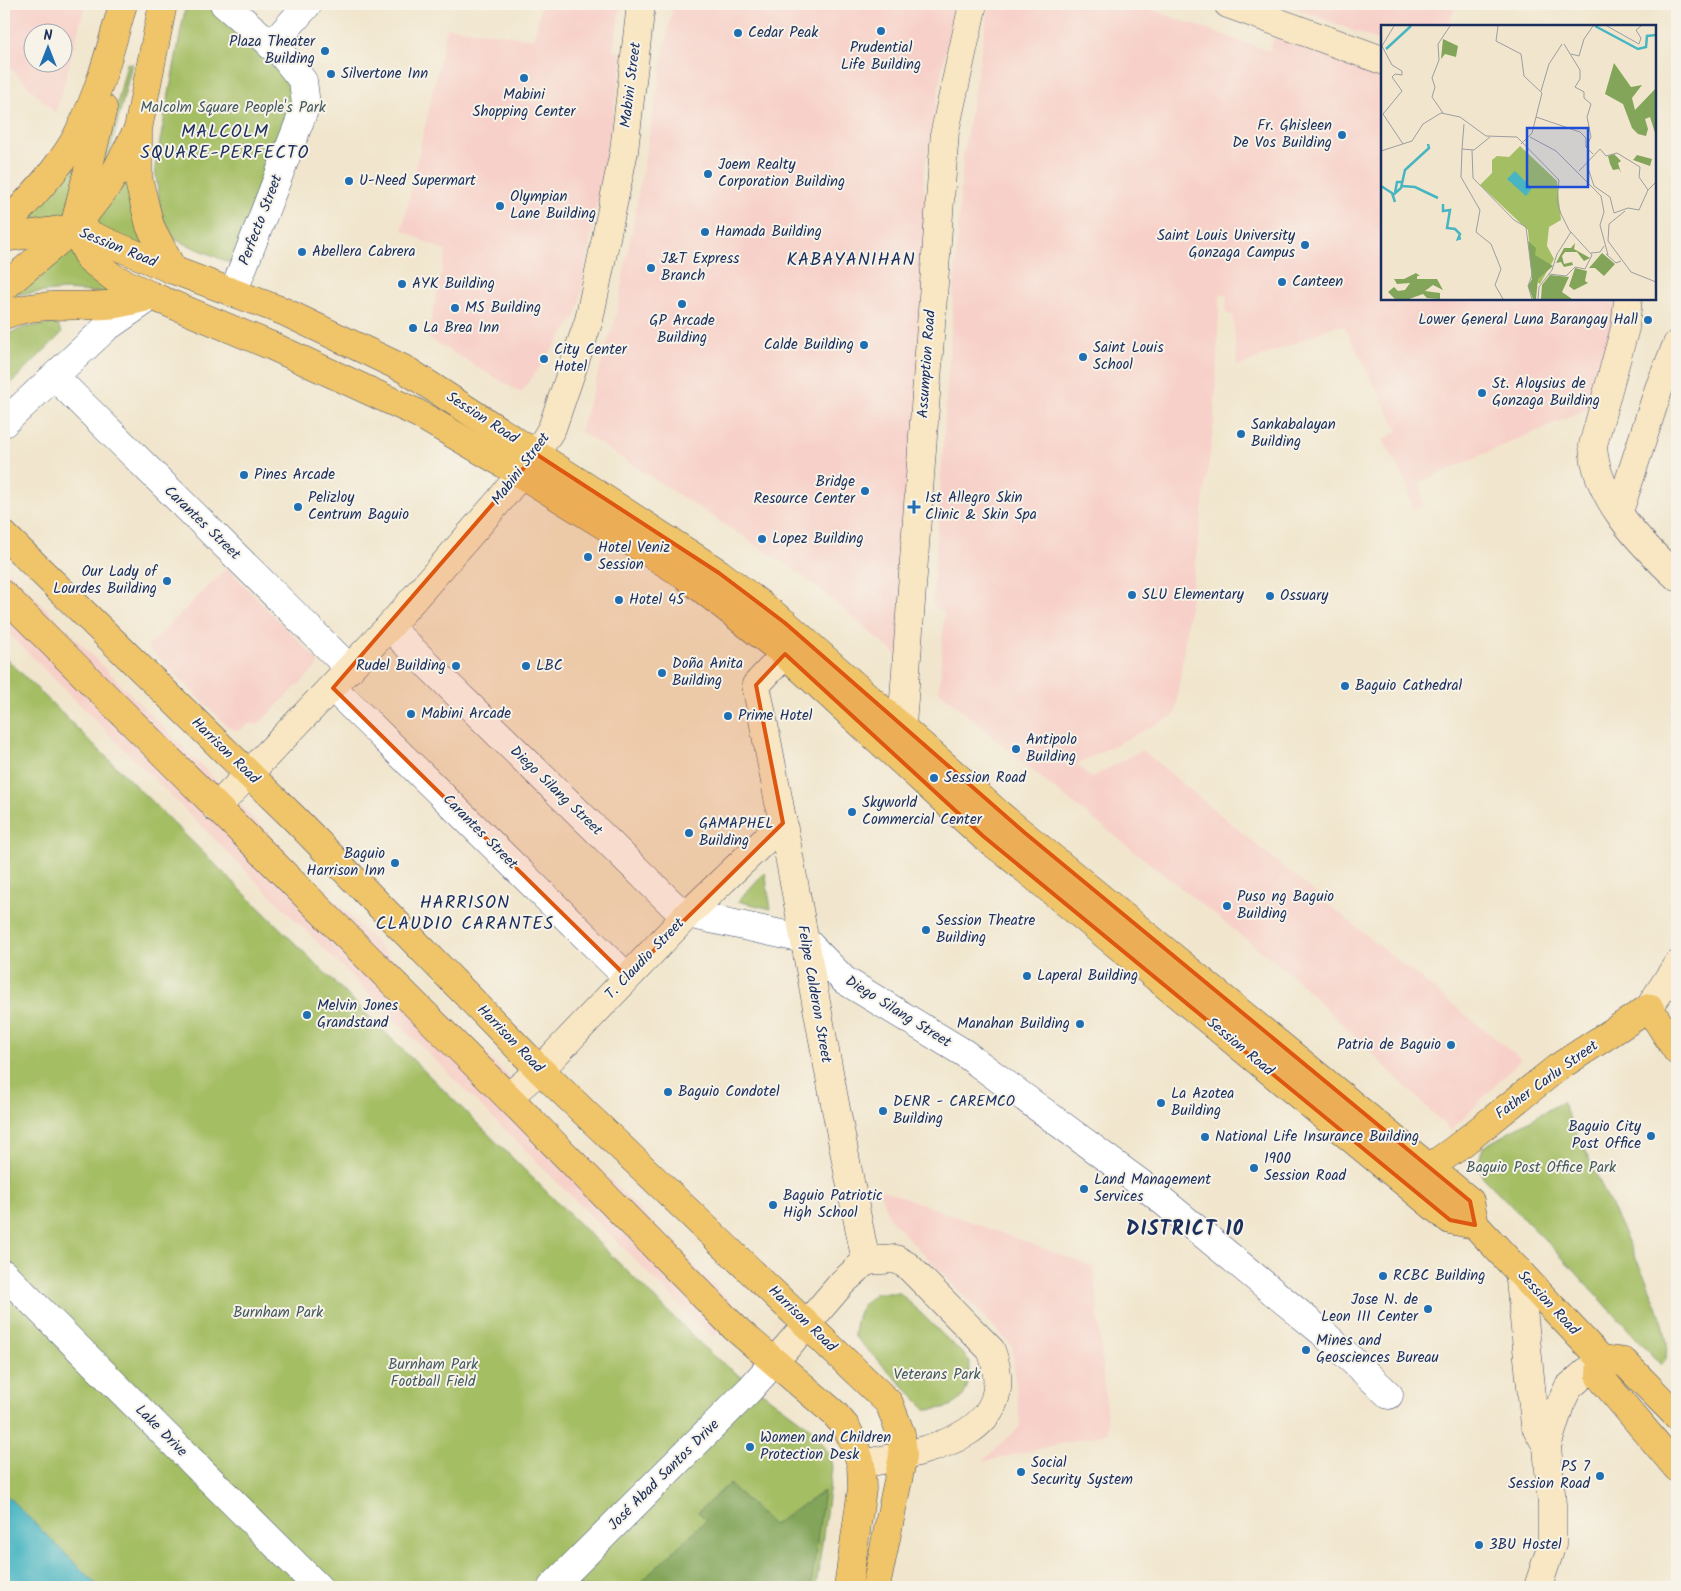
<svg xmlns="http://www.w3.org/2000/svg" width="1681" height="1591" viewBox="0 0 1681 1591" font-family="Kalam,sans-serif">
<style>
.built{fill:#f7d1c9;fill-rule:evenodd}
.green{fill:#a4be64;stroke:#607661}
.forest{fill:#83a55a;stroke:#4f6a5c}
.water{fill:#47b5c2;stroke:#317290}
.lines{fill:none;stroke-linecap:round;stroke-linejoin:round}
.street-casing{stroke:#3b4a6f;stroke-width:29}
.secondary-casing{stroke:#3b4a6f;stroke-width:29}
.primary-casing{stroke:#3b4a6f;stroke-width:29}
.highway-casing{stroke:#3b4a6f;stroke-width:29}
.street{stroke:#fff;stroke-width:28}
.secondary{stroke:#f9e7c3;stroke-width:28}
.primary{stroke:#f0c469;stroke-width:28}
.highway{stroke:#f0c469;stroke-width:28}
.marked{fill:#de5710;fill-opacity:0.2;stroke:#de5710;stroke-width:4;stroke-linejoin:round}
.poi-dot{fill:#1f6fb2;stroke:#f7f3e8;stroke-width:2}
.labels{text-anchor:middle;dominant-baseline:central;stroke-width:4;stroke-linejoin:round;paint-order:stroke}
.poi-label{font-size:15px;fill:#1b2f5e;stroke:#f7f3e8;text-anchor:start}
.street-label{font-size:15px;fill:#1b2f5e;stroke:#f7f3e8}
.park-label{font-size:15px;fill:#445a60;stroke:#f7f3e8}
.quarter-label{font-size:18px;letter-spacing:1px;fill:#1b2f5e;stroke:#f7f3e8}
.district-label{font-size:20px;font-weight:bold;letter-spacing:1px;fill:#1b2f5e;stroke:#f7f3e8}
.inset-river{fill:none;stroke:#47b5c2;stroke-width:2.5}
.inset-road{fill:none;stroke:#9b9da1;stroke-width:1}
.view{fill:#1d4ed8;fill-opacity:0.15;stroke:#1d4ed8;stroke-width:2.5}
.inset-edge{fill:none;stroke:#1b2f5e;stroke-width:2.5}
</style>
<rect width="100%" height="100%" fill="#f7f3e8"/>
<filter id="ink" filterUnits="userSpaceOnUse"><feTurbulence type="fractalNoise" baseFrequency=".02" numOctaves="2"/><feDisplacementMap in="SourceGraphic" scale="10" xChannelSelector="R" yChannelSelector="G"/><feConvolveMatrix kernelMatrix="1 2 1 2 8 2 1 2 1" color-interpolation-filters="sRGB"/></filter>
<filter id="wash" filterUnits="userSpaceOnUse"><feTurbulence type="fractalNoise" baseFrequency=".0096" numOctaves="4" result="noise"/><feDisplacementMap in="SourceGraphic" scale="20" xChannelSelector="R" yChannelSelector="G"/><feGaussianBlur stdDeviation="1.12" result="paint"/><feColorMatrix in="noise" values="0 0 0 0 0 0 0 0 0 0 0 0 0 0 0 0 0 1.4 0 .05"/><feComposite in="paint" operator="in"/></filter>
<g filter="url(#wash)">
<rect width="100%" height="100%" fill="#f1e6cd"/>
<g class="built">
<path d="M 4,4 L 85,4 L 56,114 L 4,62 ZM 32,32 L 62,32 L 62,62 L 32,62 Z"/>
<polygon points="541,4 621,4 613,51 624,53 577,315 521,393 427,337 446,252 402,230 447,27 534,39"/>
<polygon points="673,4 954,4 924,172 926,247 904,661 804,576 580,431 616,316"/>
<polygon points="989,4 1135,4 1269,51 1274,37 1382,73 1382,299 1622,299 1599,404 1420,482 1424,507 1412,508 1406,481 1383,440 1398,431 1344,326 1335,326 1237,367 1233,315 1225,313 1227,296 1220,293 1214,423 1175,715 1077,764 1091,778 1142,750 1356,927 1521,1059 1451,1131 1294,977 1046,782 939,691 944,612 932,605 963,156"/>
<polygon points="1285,4 1457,4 1447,26 1382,26 1382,42"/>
<polygon points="4,566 740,1311 713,1338 4,629"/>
<polygon points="227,568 318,661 316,668 257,725 251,723 238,731 227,726 147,647"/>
<polygon points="878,1188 1094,1267 1108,1433 982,1462 1020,1426 1012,1346 889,1218"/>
</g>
<g class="green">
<polygon points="186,4 224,4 303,81 242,268 174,239 161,215 155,168"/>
<polygon points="127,63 132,64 108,161 104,160"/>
<polygon points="85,144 70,212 60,222 21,225"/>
<polygon points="129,168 147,249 92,226"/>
<polygon points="69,248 106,289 107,293 65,290 10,295"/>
<polygon points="57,323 62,333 4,390 4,335 26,327"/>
<polygon points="4,656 713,1356 816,1432 830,1456 832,1468 816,1587 4,1587"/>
<polygon points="765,872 771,909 738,901"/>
<polygon points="1562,1102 1648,1284 1663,1322 1667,1344 1666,1359 1661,1365 1556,1251 1482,1176 1478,1164 1483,1147"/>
<path d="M 876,1293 L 900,1293 L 970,1361 C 969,1395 964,1408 927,1410 L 854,1336 C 856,1314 859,1306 876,1293 Z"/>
</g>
<polygon class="forest" points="729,1484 773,1525 824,1491 811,1587 636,1587 706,1520 698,1512"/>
<polygon class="water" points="4,1493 99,1587 4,1587"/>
</g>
<g filter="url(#ink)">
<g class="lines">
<defs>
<g id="street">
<polyline points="224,4 280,52 303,81 306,105 233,293"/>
<polyline points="271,46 308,4"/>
<polyline points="55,377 350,669"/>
<polyline points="4,423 106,328 152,296"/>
<polyline points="389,627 674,906 688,914 804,939 844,980 964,1053 1147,1188 1322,1332 1389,1395"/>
<polyline points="333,688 627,977"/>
<polyline points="4,1274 318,1587"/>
<polyline points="552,1587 750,1389 775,1361"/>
</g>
<g id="secondary">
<polyline points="1228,4 1382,60"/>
<path d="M 1628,299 L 1625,328 L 1593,445 C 1595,497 1641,544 1677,577"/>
<polyline points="1619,512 1659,388 1677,344"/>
<path d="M 785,654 L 756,685 C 795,877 826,1069 866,1261"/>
<polyline points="902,726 945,131 973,4"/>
<polyline points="216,808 389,627 500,500 536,454 552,428 589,320 624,151 641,4"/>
<polyline points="1649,1008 1677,965"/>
<polyline points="508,1097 540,1070 688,914 783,823"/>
<polyline points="1519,1271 1535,1425 1547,1446"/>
<polyline points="775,1361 842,1283 866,1261"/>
<path d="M 861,1464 C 922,1452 1024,1438 991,1350 L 908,1266 L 896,1259 L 866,1261"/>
<polyline points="1538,1587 1552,1544 1552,1505 1547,1446 1560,1405 1568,1388 1601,1359"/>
</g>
<g id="primary">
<polyline points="74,228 90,259 114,278 152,296 272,346 417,413 521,474 683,574 785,654 983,836 1007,854 1450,1220 1475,1225 1601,1359"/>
<polyline points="74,228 173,270 285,312 406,370 719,573 785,623 1000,815 1470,1201 1475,1225"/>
<polyline points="1430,1167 1454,1150 1557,1068 1649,1008 1677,1051"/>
<polyline points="1601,1359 1600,1377 1677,1468"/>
<polyline points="1601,1359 1624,1362 1677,1416"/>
</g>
<g id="highway">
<polyline points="138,133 138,178 150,226 173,270"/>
<polyline points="76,219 103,108"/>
<path d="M 4,227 C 29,198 60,169 78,134 C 99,94 111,47 123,4"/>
<polyline points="4,238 74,228"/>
<polyline points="4,287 74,228 110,182 138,129 163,4"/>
<path d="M 4,315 C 36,302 73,307 106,305 C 121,304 137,299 152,296"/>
<polyline points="4,535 296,820 540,1070 889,1403 901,1434 903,1456 876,1587"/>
<polyline points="4,595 508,1097 735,1328 834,1413 846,1427 854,1443 861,1464 862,1489 848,1587"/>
</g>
</defs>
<use href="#street" class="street-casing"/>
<use href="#secondary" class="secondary-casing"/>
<use href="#primary" class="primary-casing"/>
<use href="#highway" class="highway-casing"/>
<use href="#street" class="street"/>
<use href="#secondary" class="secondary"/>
<use href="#primary" class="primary"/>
<use href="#highway" class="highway"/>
</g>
</g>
<path class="marked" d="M 536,454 L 719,573 L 785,623 L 1025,833 L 1470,1201 L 1475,1225 L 1450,1220 L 983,836 L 785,654 L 756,685 L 783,823 L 627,977 L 333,688 Z"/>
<g class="poi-dot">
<circle cx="881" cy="31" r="5"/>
<circle cx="738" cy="33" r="5"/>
<circle cx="325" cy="51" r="5"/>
<circle cx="331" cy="74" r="5"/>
<circle cx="524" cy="78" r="5"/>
<circle cx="1342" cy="135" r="5"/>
<circle cx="708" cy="174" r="5"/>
<circle cx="349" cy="181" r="5"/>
<circle cx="500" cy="206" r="5"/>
<circle cx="705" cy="232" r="5"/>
<circle cx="1305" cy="245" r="5"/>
<circle cx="302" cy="252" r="5"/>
<circle cx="651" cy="268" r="5"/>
<circle cx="1282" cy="282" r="5"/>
<circle cx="402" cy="284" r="5"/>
<circle cx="682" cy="304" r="5"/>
<circle cx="455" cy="308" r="5"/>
<circle cx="1648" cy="320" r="5"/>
<circle cx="413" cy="328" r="5"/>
<circle cx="864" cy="345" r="5"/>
<circle cx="1083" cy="357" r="5"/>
<circle cx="544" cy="359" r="5"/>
<circle cx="1482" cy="393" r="5"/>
<circle cx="1241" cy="434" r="5"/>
<circle cx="244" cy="475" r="5"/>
<circle cx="865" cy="491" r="5"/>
<circle cx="298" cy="507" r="5"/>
<path d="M911.5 499.5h5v5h5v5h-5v5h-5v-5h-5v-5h5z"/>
<circle cx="762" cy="539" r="5"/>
<circle cx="588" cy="557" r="5"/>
<circle cx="167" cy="581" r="5"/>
<circle cx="1132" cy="595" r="5"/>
<circle cx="1270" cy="596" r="5"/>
<circle cx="619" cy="600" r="5"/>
<circle cx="456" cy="666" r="5"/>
<circle cx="526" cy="666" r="5"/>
<circle cx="662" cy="673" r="5"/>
<circle cx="1345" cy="686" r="5"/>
<circle cx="411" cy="714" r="5"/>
<circle cx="728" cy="716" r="5"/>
<circle cx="1016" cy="749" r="5"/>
<circle cx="934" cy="778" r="5"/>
<circle cx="852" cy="812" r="5"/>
<circle cx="689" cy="833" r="5"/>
<circle cx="395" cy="863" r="5"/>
<circle cx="1227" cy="906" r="5"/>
<circle cx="926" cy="930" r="5"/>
<circle cx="1027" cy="976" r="5"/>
<circle cx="307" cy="1015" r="5"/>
<circle cx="1080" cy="1024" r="5"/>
<circle cx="1451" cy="1045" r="5"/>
<circle cx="668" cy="1092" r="5"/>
<circle cx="1161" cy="1103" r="5"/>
<circle cx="883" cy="1111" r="5"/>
<circle cx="1651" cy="1136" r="5"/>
<circle cx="1205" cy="1137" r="5"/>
<circle cx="1254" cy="1168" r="5"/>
<circle cx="1084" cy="1189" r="5"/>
<circle cx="773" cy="1205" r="5"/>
<circle cx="1383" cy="1276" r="5"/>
<circle cx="1428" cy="1309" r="5"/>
<circle cx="1306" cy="1350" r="5"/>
<circle cx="750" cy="1447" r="5"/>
<circle cx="1021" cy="1472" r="5"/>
<circle cx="1600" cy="1476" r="5"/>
<circle cx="1479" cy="1545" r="5"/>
</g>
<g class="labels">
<g class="poi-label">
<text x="748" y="33">Cedar Peak</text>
<text x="315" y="42" text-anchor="end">Plaza Theater<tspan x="315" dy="17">Building</tspan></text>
<text x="881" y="48" text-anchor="middle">Prudential<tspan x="881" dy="17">Life Building</tspan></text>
<text x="341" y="74">Silvertone Inn</text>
<text x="524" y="95" text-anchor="middle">Mabini<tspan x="524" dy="17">Shopping Center</tspan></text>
<text x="1332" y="126" text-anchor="end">Fr. Ghisleen<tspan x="1332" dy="17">De Vos Building</tspan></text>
<text x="718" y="165">Joem Realty<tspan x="718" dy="17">Corporation Building</tspan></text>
<text x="359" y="181">U-Need Supermart</text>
<text x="510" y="197">Olympian<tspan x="510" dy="17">Lane Building</tspan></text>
<text x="715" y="232">Hamada Building</text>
<text x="1295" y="236" text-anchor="end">Saint Louis University<tspan x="1295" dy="17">Gonzaga Campus</tspan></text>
<text x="312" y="252">Abellera Cabrera</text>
<text x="661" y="259">J&amp;T Express<tspan x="661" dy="17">Branch</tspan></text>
<text x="1292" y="282">Canteen</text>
<text x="412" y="284">AYK Building</text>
<text x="465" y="308">MS Building</text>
<text x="1638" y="320" text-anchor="end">Lower General Luna Barangay Hall</text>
<text x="682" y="321" text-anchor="middle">GP Arcade<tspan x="682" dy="17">Building</tspan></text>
<text x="423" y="328">La Brea Inn</text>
<text x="854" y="345" text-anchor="end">Calde Building</text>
<text x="1093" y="348">Saint Louis<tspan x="1093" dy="17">School</tspan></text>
<text x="554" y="350">City Center<tspan x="554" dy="17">Hotel</tspan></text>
<text x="1492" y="384">St. Aloysius de<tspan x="1492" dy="17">Gonzaga Building</tspan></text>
<text x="1251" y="425">Sankabalayan<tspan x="1251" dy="17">Building</tspan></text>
<text x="254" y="475">Pines Arcade</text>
<text x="855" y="482" text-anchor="end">Bridge<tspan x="855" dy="17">Resource Center</tspan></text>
<text x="308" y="498">Pelizloy<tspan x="308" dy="17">Centrum Baguio</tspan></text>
<text x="925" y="498">1st Allegro Skin<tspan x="925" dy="17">Clinic &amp; Skin Spa</tspan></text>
<text x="772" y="539">Lopez Building</text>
<text x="598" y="548">Hotel Veniz<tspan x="598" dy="17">Session</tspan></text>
<text x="157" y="572" text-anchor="end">Our Lady of<tspan x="157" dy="17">Lourdes Building</tspan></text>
<text x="1142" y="595">SLU Elementary</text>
<text x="1280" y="596">Ossuary</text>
<text x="629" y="600">Hotel 45</text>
<text x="672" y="664">Doña Anita<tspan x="672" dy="17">Building</tspan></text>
<text x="446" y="666" text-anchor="end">Rudel Building</text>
<text x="536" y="666">LBC</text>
<text x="1355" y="686">Baguio Cathedral</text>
<text x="421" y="714">Mabini Arcade</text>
<text x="738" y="716">Prime Hotel</text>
<text x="1026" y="740">Antipolo<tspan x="1026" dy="17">Building</tspan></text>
<text x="944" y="778">Session Road</text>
<text x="862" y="803">Skyworld<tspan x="862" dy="17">Commercial Center</tspan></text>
<text x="699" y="824">GAMAPHEL<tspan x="699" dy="17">Building</tspan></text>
<text x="385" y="854" text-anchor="end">Baguio<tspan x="385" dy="17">Harrison Inn</tspan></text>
<text x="1237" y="897">Puso ng Baguio<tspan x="1237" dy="17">Building</tspan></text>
<text x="936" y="921">Session Theatre<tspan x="936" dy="17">Building</tspan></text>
<text x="1037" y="976">Laperal Building</text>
<text x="317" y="1006">Melvin Jones<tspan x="317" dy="17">Grandstand</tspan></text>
<text x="1070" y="1024" text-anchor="end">Manahan Building</text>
<text x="1441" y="1045" text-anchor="end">Patria de Baguio</text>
<text x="678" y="1092">Baguio Condotel</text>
<text x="1171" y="1094">La Azotea<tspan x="1171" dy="17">Building</tspan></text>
<text x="893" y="1102">DENR - CAREMCO<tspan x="893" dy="17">Building</tspan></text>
<text x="1641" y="1127" text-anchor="end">Baguio City<tspan x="1641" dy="17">Post Office</tspan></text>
<text x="1215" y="1137">National Life Insurance Building</text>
<text x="1264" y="1159">1900<tspan x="1264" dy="17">Session Road</tspan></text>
<text x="1094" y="1180">Land Management<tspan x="1094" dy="17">Services</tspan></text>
<text x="783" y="1196">Baguio Patriotic<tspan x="783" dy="17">High School</tspan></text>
<text x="1393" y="1276">RCBC Building</text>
<text x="1418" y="1300" text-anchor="end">Jose N. de<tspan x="1418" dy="17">Leon III Center</tspan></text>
<text x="1316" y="1341">Mines and<tspan x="1316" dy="17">Geosciences Bureau</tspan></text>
<text x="760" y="1438">Women and Children<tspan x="760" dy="17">Protection Desk</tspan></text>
<text x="1031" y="1463">Social<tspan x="1031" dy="17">Security System</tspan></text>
<text x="1590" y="1467" text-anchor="end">PS 7<tspan x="1590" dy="17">Session Road</tspan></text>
<text x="1489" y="1545">3BU Hostel</text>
</g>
<g class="street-label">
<text transform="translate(631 85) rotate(-83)">Mabini Street</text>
<text transform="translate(261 220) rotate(-69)">Perfecto Street</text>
<text transform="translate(118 248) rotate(22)">Session Road</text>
<text transform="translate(927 364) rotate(-86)">Assumption Road</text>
<text transform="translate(482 418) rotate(33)">Session Road</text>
<text transform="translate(521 469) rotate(-53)">Mabini Street</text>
<text transform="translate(202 523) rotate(44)">Carantes Street</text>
<text transform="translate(225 751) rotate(44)">Harrison Road</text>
<text transform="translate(556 791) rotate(44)">Diego Silang Street</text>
<text transform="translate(480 832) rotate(45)">Carantes Street</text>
<text transform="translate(645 959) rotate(-46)">T. Claudio Street</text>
<text transform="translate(814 994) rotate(80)">Felipe Calderon Street</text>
<text transform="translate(898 1012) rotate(32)">Diego Silang Street</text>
<text transform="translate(510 1039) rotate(46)">Harrison Road</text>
<text transform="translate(1240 1047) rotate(40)">Session Road</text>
<text transform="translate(1547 1080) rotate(-36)">Father Carlu Street</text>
<text transform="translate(1548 1303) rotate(47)">Session Road</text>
<text transform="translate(802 1319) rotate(44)">Harrison Road</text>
<text transform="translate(161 1431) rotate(45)">Lake Drive</text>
<text transform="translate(664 1475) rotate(-45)">José Abad Santos Drive</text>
</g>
<g class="park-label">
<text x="233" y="108">Malcolm Square People's Park</text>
<text x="1541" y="1168">Baguio Post Office Park</text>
<text x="278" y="1313">Burnham Park</text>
<text x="433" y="1365">Burnham Park<tspan x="433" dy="17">Football Field</tspan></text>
<text x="937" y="1375">Veterans Park</text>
</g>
<g class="quarter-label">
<text x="225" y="132">MALCOLM<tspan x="225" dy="21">SQUARE-PERFECTO</tspan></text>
<text x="851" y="260">KABAYANIHAN</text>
<text x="465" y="903">HARRISON<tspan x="465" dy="21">CLAUDIO CARANTES</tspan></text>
</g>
<g class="district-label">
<text x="1185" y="1230">DISTRICT 10</text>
</g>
</g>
<g transform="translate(1381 25)">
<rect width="275" height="275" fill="#f1e6cd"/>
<path d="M 139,121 L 176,156 L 180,195 L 168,202 L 166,221 L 173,234 L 159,259 L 151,254 L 147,205 L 99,160 L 111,148 L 111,135 L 116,131 L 128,132 Z" fill="#a4be64"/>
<path d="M 62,14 L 77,21 L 75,32 L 64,29 L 60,34 ZM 233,38 L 250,62 L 261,60 L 251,73 L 254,85 L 275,63 L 275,111 L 269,92 L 264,94 L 267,104 L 265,111 L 257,109 L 251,103 L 242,79 L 224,69 ZM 233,129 L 240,136 L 237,138 L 240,148 L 238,144 L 232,145 L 229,139 L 227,131 ZM 256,130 L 271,134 L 269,141 L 252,135 ZM 147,216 L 155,223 L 154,230 L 172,241 L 157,254 L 155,274 L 152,274 L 147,261 L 151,254 ZM 194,218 L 193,224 L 209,233 L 203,236 L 196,227 L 184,227 L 181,231 L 183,239 L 191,237 L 192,240 L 183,242 L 180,237 L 175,238 L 183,223 L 190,223 ZM 221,228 L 234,239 L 223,251 L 214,243 L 208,243 ZM 194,243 L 206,246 L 204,256 L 207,258 L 193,265 L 188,261 ZM 35,248 L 39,251 L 36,251 L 36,254 L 56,254 L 62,265 L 52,260 L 44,266 L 59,268 L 59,274 L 46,273 L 42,269 L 28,274 L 14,274 L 7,267 L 13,262 L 17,266 L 24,265 L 29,258 L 16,259 L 13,254 L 23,254 ZM 169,250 L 188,252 L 181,267 L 191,274 L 160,274 L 161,260 Z" fill="#83a55a"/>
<path d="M 134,146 L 151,163 L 145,171 L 126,154 Z" fill="#47b5c2"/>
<path class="inset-river" d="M 214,1 L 257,24 L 265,22 L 266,11 L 275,10M 5,24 L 30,1M 0,161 L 11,168 L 14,177M 21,161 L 34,162 L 57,173M 14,168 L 16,157 L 21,157M 12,170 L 20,163 L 24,145 L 48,123 L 47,119M 62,179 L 62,186 L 69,185 L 66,203 L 74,204 L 79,209 L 77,214 L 80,213"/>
<path class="inset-road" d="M 13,1 L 1,21 L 11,40 L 21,46 L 21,50 L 14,49 L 11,52 L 21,66 L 2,89 L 22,119M 117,1 L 115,16 L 140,29 L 143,51 L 161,68 L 151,108 L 140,119M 226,1 L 258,19 L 260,13 L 255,5 L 260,1M 183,19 L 199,45 L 199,54 L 194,62 L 203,67 L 203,73 L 210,79 L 206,92 L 210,112 L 205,122M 190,29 L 198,31 L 203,14 L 212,1M 160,66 L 168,39 L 181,19M 62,88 L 51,72 L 54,62 L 51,53 L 58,35 L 57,19 L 69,1M 155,92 L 199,107 L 205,113 L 205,122 L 212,129M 83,99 L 81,124 L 93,125 L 109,112M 149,112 L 175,126 L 220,171 L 223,187 L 219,200 L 227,230M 81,124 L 80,152 L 99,185 L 95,207 L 110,219 L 120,244 L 114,260 L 122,274M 91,125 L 92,153 L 133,195 L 145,202 L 151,250 L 147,261 L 151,274M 0,126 L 31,116 L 42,99 L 60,88 L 79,92 L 105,111 L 136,112 L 178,155 L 176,176 L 180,189 L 188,205 L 211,230 L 204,244 L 194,242 L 185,251 L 168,249M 206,140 L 213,161 L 229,172 L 233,188 L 247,183 L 258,185 L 267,165 L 275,157M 198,146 L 219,124 L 225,131 L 236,128 L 259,142 L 258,152 L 267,165M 244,186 L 228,199 L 227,216 L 250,247 L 275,257M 210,228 L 219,227 L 223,221M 225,229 L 235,238 L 240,236M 157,274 L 158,262 L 171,245 L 176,229 L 190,207"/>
<path class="view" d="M 146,103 L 207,103 L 207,162 L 146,162 Z"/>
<rect width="275" height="275" class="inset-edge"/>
</g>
<rect width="1681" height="1591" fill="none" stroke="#f7f3e8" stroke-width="20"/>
<g transform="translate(48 48)"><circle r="24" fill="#f7f3e8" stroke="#9fa5b1"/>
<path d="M0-4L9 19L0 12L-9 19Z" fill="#1f6fb2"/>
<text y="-8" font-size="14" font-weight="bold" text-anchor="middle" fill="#1b2f5e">N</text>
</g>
</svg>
